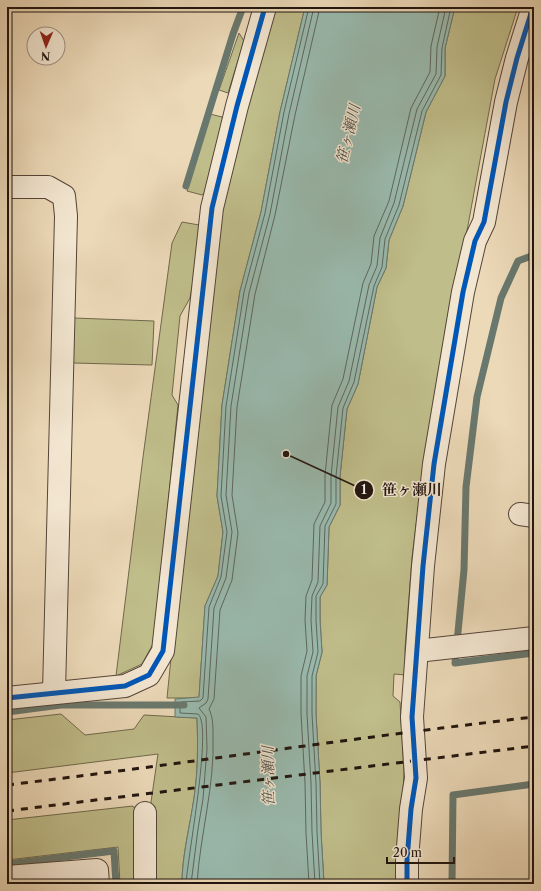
<svg xmlns="http://www.w3.org/2000/svg" width="541" height="891" viewBox="0 0 541 891" font-family="'Libre Caslon Text','Noto Serif JP',serif">
<style>
.green{fill:#bfbd8a;stroke:#70684c}
.water{fill:#99baae;stroke:#69786e}
.lines{fill:none;stroke-linecap:round;stroke-linejoin:round}
.shore{stroke:#5d675e;stroke-width:1}
.stream{stroke:#69786e;stroke-width:7}
.minor-casing{stroke:#544539;stroke-width:24}
.minor{stroke:#f3e6d1;stroke-width:22}
.rail{stroke:#21140f;stroke-width:3;stroke-dasharray:7 7;stroke-linecap:butt}
.cycleway-casing{stroke:#f3e6d1;stroke-width:8}
.cycleway{stroke:#0057b8;stroke-width:5}
.labels{text-anchor:middle;dominant-baseline:central;stroke-width:3;stroke-linejoin:round;paint-order:stroke}
.water-label{font-size:15px;font-style:italic;fill:#4b4e47;stroke:#f3e6d1}
.leader{fill:none;stroke:#21140f;stroke-width:1.5}
.callout-dot{fill:#21140f;stroke:#f3e6d1;stroke-width:1.5}
.mark-label{font-size:12px;text-anchor:middle;font-weight:bold;fill:#fff}
.callout-label{font-size:15px;text-anchor:middle;font-weight:bold;fill:#21140f;stroke:#f3e6d1;stroke-width:3;stroke-linejoin:round;paint-order:stroke}
</style>
<rect width="100%" height="100%" fill="#ecd9b8"/>
<filter id="stains"><feTurbulence type="fractalNoise" baseFrequency=".005" numOctaves="4"/><feColorMatrix values="0 0 0 0 .2 0 0 0 0 .09 0 0 0 0 .02 0 0 0 .5 -.17"/></filter>
<radialGradient id="worn" r=".72"><stop offset=".6" stop-color="#630" stop-opacity="0"/><stop offset="1" stop-color="#630" stop-opacity=".3"/></radialGradient>
<g class="green">
<polygon points="276,7 305,7 280,112 261,212 240,291 222,405 217,496 223,532 218,576 205,606 199,698 167,698 199,379 219,210 246,109"/>
<polygon points="455,7 518,7 495,79 423,469 412,558 405,649 406,675 394,674 393,696 400,702 404,771 399,884 324,884 321,832 320,783 316,714 316,676 322,652 320,620 320,597 327,585 329,527 340,505 340,476 347,409 358,384 377,287 386,268 389,240 403,206 426,112 445,76 445,48"/>
<polygon points="239,33 244,41 228,93 219,90"/>
<polygon points="210,114 222,117 225,125 209,189 202,195 187,191"/>
<polygon points="182,222 199,225 202,235 190,298 180,316 172,395 178,405 154,642 142,664 116,676 143,457 172,243"/>
<polygon points="74,318 154,321 152,365 73,363"/>
<path d="M 61,714 L 85,735 L 134,729 L 144,715 L 197,718 C 198,745 198,772 194,798 C 190,826 182,855 182,884 L 151,884 L 151,802 L 158,754 L 7,773 L 7,720 Z"/>
<polygon points="133,806 141,820 140,884 120,884 118,847 7,860 7,820"/>
</g>
<path class="water" d="M 305,7 L 455,7 L 445,48 L 445,76 L 426,112 L 403,206 L 389,240 L 386,268 L 377,287 L 358,384 L 347,409 L 340,476 L 340,505 L 329,527 L 327,585 L 320,597 L 320,620 L 322,652 L 316,676 L 316,714 L 320,783 L 321,832 L 324,884 L 182,884 C 182,856 190,826 194,798 C 198,772 198,745 197,718 L 175,717 L 175,699 L 199,697 L 205,606 L 218,576 L 223,532 L 217,496 L 222,405 L 240,291 L 261,212 L 280,112 Z"/>
<g class="lines">
<g class="shore">
<path d="M 186,884 C 187,860 213,725 198,714 L 180,713 L 180,704 L 181,702 L 200,701 L 203,698 L 209,607 L 221,577 L 227,532 L 221,496 L 226,406 L 244,292 L 265,213 L 284,112 L 309,7"/>
<polyline points="191,884 198,829 203,799 207,749 206,717 199,708 206,703 208,699 214,608 226,578 232,532 226,495 231,406 249,293 270,214 289,114 314,7"/>
<path d="M 197,884 C 200,834 215,786 213,736 C 213,726 213,717 209,709 L 214,699 L 220,610 L 232,580 L 238,533 L 232,495 L 237,407 L 255,294 L 275,215 L 295,115 L 320,7"/>
<polyline points="309,884 306,833 305,783 301,714 301,676 307,651 305,620 306,596 312,580 314,524 325,502 325,475 332,405 343,379 363,283 371,264 374,236 389,201 411,108 430,72 431,46 440,7"/>
<polyline points="315,884 312,832 311,783 307,714 307,676 313,652 311,620 312,596 318,582 320,526 331,503 331,476 338,407 349,381 369,285 377,266 380,238 394,203 417,109 436,74 437,47 446,7"/>
<polyline points="320,884 317,832 316,783 312,714 312,676 318,652 316,620 316,596 323,584 325,526 336,504 336,476 343,408 354,382 374,286 382,267 385,239 399,205 422,111 441,75 442,48 451,7"/>
</g>
<g class="stream">
<polyline points="186,186 233,34 243,7"/>
<polyline points="534,255 518,261 501,298 477,397 466,487 464,570 455,663 534,653"/>
<polyline points="7,712 61,705 184,705"/>
<polyline points="7,864 114,851 116,884"/>
<polyline points="452,884 453,795 534,784"/>
</g>
<defs>
<g id="minor">
<polyline points="7,187 48,187 64,196 66,216 54,692"/>
<polyline points="520,514 534,516"/>
<polyline points="417,651 534,638"/>
<polyline points="7,698 125,686 149,675 163,651 212,208 237,106 265,7"/>
<polyline points="7,877 97,870 98,884"/>
<polyline points="145,884 145,813"/>
<polyline points="407,884 407,860 411,809 416,778 412,717 423,566 434,464 463,292 475,241 484,222 506,102 517,58 533,7"/>
</g>
</defs>
<use href="#minor" class="minor-casing"/>
<use href="#minor" class="minor"/>
<g class="rail">
<path d="M 7,785 C 183,764 358,737 534,717"/>
<polyline points="7,811 534,746"/>
</g>
<defs>
<g id="cycleway">
<polyline points="7,698 125,686 149,675 163,651 212,208 237,106 265,7"/>
<polyline points="407,884 407,860 411,809 416,778 412,717 423,566 434,464 463,292 475,241 484,222 506,102 517,58 533,7"/>
</g>
</defs>
<use href="#cycleway" class="cycleway-casing"/>
<use href="#cycleway" class="cycleway"/>
</g>
<g class="labels">
<g class="water-label">
<text transform="translate(348 134) rotate(-77)">笹ヶ瀬川</text>
<text transform="translate(268 776) rotate(-91)">笹ヶ瀬川</text>
</g>
</g>
<path class="leader" d="M286 454L364 490"/>
<g class="callout-dot">
<circle cx="286" cy="454" r="4"/>
<circle cx="364" cy="490" r="10"/>
</g>
<g class="mark-label">
<text x="364" y="494">1</text>
</g>
<g class="callout-label">
<text x="412" y="495">笹ヶ瀬川</text>
</g>
<rect width="541" height="891" fill="none" stroke="#ecd9b8" stroke-width="24"/>
<rect x="8" y="8" width="525" height="875" fill="none" stroke="#21140f" stroke-width="2"/>
<rect x="12" y="12" width="517" height="867" fill="none" stroke="#21140f"/>
<g transform="translate(46 46) rotate(182)"><circle r="19" fill="#f3e6d1" stroke="#9f9283"/>
<path d="M0-3L7 15L0 10L-7 15Z" fill="#8f2418"/>
<text y="-6" font-size="11" font-weight="bold" text-anchor="middle" fill="#21140f">N</text>
</g>
<path d="M387 857v6h67v-6" fill="none" stroke="#21140f" stroke-width="2"/>
<text x="393" y="857" font-size="12" fill="#21140f" stroke="#f3e6d1" stroke-width="3" paint-order="stroke">20 m</text>
<rect width="100%" height="100%" filter="url(#stains)"/>
<rect width="100%" height="100%" fill="url(#worn)"/>
</svg>
